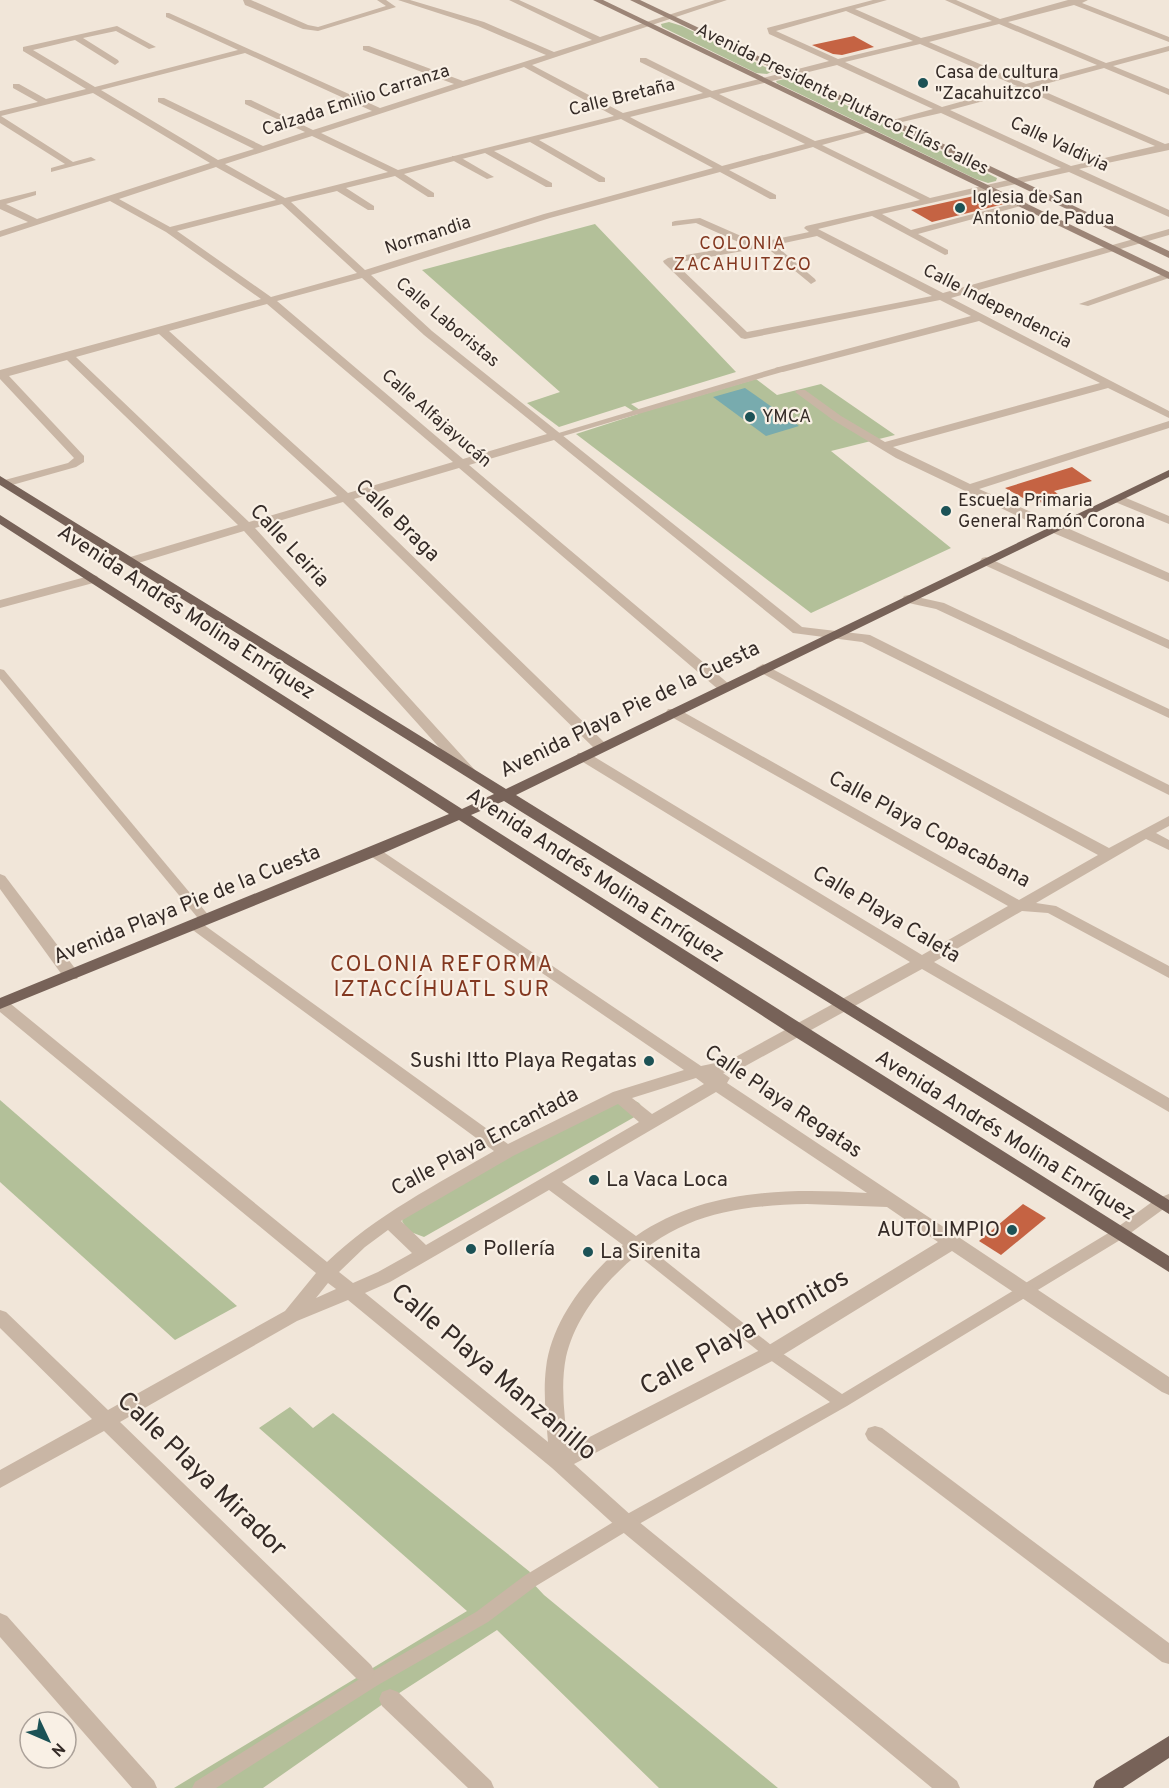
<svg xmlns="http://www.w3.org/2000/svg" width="1169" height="1788" viewBox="0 0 1169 1788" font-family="Overpass,sans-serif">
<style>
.green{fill:#b3c099}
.water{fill:#78abae}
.building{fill:#c56343}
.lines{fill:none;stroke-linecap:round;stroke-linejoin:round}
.pedestrian{fill:#c9b6a5;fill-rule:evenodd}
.minor{fill:#c9b6a5;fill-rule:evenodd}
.secondary{fill:#9c8577;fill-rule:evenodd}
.primary{fill:#776258;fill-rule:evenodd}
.poi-dot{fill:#1c5256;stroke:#f9f0e5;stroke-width:2}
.labels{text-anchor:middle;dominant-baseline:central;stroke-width:4.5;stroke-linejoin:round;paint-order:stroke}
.far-poi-label{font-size:18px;fill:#352b27;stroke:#f9f0e5;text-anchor:start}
.far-street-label{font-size:18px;fill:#352b27;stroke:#f9f0e5}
.far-neighbourhood-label{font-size:18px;letter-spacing:1.5px;fill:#833820;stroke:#f9f0e5}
.street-label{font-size:21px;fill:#352b27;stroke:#f9f0e5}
.poi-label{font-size:21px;fill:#352b27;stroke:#f9f0e5;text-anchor:start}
.neighbourhood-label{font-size:22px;letter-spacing:1.5px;fill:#833820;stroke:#f9f0e5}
.near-street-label{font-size:26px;fill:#352b27;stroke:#f9f0e5}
</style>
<rect width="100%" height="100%" fill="#f1e6d9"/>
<g class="green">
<polygon points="669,22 682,26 773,71 767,74 756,73 662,27 661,24"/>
<polygon points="785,79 792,79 997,178 996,181 988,183 976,179 777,83 776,81"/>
<polygon points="595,224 736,372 631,404 643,412 756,379 777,395 821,384 895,435 831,451 951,548 811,613 576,434 638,414 625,406 559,427 527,403 560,392 422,270"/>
<polygon points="628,1097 639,1103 645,1111 424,1237 408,1231 402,1221 407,1213 552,1131"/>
<polygon points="0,1100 237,1306 175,1340 0,1182"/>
<polygon points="290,1407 313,1428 333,1413 530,1572 528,1578 544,1595 778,1788 659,1788 497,1630 390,1699 263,1788 174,1788 467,1611 259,1428"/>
</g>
<polygon class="water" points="745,388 799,426 766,436 713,397"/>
<g class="building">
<polygon points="854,36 874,47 842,55 833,54 812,45"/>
<polygon points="983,194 1004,204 932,222 911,210"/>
<polygon points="1072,467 1092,481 1054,491 1063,498 1047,504 1023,498 1005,488"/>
<polygon points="1023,1204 1046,1218 1001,1255 979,1241"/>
</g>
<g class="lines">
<g class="pedestrian">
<polygon points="452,156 458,156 494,177 487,179 452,160"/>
<polygon points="779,367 782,368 782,372 560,437 554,437 552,435"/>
<polygon points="0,669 4,670 210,917 212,920 210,923 202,923 0,679"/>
<polygon points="1169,1194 1169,1205 1125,1237 847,1406 632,1528 536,1586 488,1622 378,1685 216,1788 192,1788 195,1782 366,1675 476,1612 524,1576 620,1518 830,1402 766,1357 629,1248 627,1244 629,1240 634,1239 639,1240 776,1349 842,1394 1115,1229 1156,1199"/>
</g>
<g class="minor">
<polygon points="243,0 251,0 308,25 318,27 386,6 377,0 386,0 396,7 318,31 303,29 245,5"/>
<path d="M 398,0 L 410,0 L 484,22 L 554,52 L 592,40 L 509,0 L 519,0 L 600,37 L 715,0 L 727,0 L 532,65 L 623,113 L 703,93 L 640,62 L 640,58 L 646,58 L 712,91 L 829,61 L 769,34 L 767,28 L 873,0 L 887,0 L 855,9 L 921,38 L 992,21 L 945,0 L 956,0 L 1000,19 L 1068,0 L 1088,0 L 1082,3 L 1169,37 L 1169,42 L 1074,5 L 1008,22 L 1106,63 L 1169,46 L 1169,51 L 1113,66 L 1169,89 L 1169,95 L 1104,68 L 1034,87 L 1165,144 L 1169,143 L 1169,150 L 1079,169 L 1169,210 L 1169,217 L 1069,172 L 882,214 L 911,230 L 1023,201 L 1028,204 L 918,234 L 948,250 L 948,254 L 945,255 L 872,216 L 818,229 L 943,293 L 1169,229 L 1169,235 L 951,298 L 1169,411 L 1169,418 L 1108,388 L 893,447 L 970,484 L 1169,421 L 1169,428 L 979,489 L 1169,573 L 1169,582 L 1051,532 L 896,458 L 833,420 L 795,392 L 797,390 L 805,390 L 841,416 L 885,442 L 1100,383 L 979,321 L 783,372 L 775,372 L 775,368 L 971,316 L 940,300 L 745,339 L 741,338 L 664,263 L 663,261 L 668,258 L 745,245 L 696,223 L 672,226 L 672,222 L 675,221 L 700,218 L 757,243 L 809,232 L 804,228 L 806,226 L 920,200 L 813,147 L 729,170 L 776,195 L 776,199 L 770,199 L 720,172 L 550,218 L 371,275 L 432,331 L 802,627 L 870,635 L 1169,785 L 1169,795 L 862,642 L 793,633 L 554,440 L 469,465 L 729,684 L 731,687 L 729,690 L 719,690 L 459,468 L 354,499 L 606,744 L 608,747 L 606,750 L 596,750 L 343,502 L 255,528 L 474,769 L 476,772 L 474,775 L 464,775 L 244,531 L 135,564 L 127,564 L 125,561 L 127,558 L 238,525 L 67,360 L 9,376 L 84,456 L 84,462 L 76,467 L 5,487 L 1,485 L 1,481 L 68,463 L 74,458 L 0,379 L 0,370 L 261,299 L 166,232 L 110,201 L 0,237 L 0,231 L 28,222 L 0,209 L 0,200 L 36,191 L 36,195 L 6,204 L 37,219 L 210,163 L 93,93 L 1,116 L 73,162 L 91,157 L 96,160 L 51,172 L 51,168 L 65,164 L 0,123 L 0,111 L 38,102 L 13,88 L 13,84 L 19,84 L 46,99 L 86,89 L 23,51 L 23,47 L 117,26 L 156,47 L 149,49 L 116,31 L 83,38 L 118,60 L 119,62 L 115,65 L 75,40 L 33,50 L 95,87 L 238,50 L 166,17 L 166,13 L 169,13 L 380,108 L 454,84 L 363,50 L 363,46 L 369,46 L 463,81 L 546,55 L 478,26 ZM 846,11 L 913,41 L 838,59 L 776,31 ZM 999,24 L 1097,65 L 1026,84 L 929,42 ZM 920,44 L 1017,86 L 942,107 L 845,62 ZM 245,53 L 372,111 L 313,130 L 251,100 L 245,100 L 245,104 L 305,132 L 263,146 L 164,98 L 158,98 L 158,102 L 254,149 L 218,160 L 101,90 ZM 837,65 L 933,109 L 889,121 L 889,125 L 941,113 L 1061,168 L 930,198 L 822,145 L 869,132 L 869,128 L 815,141 L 719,94 ZM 524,67 L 614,116 L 398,170 L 321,133 ZM 1025,90 L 1155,146 L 1071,166 L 950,110 ZM 710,97 L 805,144 L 722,166 L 630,117 ZM 621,119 L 713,168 L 544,214 L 365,270 L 291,202 L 337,191 L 368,210 L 374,210 L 374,206 L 346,188 L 395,176 L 428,197 L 434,197 L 434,193 L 404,174 L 485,153 L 546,187 L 552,187 L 552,183 L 494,151 L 530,142 L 599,182 L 605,182 L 605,178 L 539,140 ZM 312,136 L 388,172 L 285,198 L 225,164 ZM 216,167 L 276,200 L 170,227 L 119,199 ZM 282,204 L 357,273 L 271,297 L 177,231 ZM 817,236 L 932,296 L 747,332 L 675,263 L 766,247 L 811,284 L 816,281 L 815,279 L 775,245 ZM 362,278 L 424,335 L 547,434 L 463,459 L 277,301 ZM 267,304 L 453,462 L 348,493 L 169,331 ZM 159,334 L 337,496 L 249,522 L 76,357 Z"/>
<polygon points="1169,272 1169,278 1088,306 1079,304"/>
<polygon points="1119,495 1169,516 1169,524 1115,502 1113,499"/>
<polygon points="986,557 1169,640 1169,649 982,564 980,561 982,558"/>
<polygon points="93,575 97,576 99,579 97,582 0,608 0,600"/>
<polygon points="908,595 944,603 1169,709 1169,718 936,609 904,602 902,599 904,596"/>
<path d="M 763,664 L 1109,848 L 1169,816 L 1169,826 L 1156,833 L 1169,840 L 1169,850 L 1146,839 L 1036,903 L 1056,906 L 1169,966 L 1169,978 L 1048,913 L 1022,911 L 934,962 L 1169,1098 L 1169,1112 L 922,969 L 740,1069 L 723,1073 L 730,1078 L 727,1083 L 1169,1377 L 1169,1395 L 1162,1392 L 952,1251 L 778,1358 L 574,1464 L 633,1517 L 957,1781 L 960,1788 L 932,1788 L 619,1529 L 552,1468 L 348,1300 L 297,1321 L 120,1422 L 371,1665 L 375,1672 L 371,1679 L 364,1681 L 357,1679 L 104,1431 L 0,1488 L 0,1470 L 92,1419 L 0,1328 L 0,1310 L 6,1312 L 108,1410 L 285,1311 L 316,1273 L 0,1012 L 0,999 L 6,1000 L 327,1262 C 376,1215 436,1185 494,1151 L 190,928 L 187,925 L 190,922 L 200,922 L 508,1144 L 613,1092 L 684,1070 L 369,855 L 367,852 L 369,849 L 379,849 L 701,1066 L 730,1060 L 910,962 L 578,759 L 576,756 L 578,753 L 588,753 L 922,955 L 1008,906 L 668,715 L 666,712 L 668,709 L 678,709 L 1019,900 L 1098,855 L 758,671 L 756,668 ZM 696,1078 L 704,1084 L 652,1114 L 632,1098 ZM 716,1092 L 867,1193 C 787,1188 704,1189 636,1236 L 562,1182 ZM 618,1104 L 639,1122 L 426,1245 L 401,1221 L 513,1156 ZM 549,1190 L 623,1245 C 587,1277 552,1319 546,1368 C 543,1392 546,1417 548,1442 L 365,1293 L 390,1282 ZM 807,1204 L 887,1207 L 938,1242 L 764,1348 L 568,1448 C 565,1418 560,1387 566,1357 C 573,1327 591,1300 612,1278 C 672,1217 724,1206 807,1204 ZM 388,1230 L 412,1253 L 378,1272 L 353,1283 L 339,1272 L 365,1247 ZM 328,1283 L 336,1289 L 316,1298 Z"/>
<polygon points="0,874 5,876 77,971 79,975 77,979 65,979 0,889"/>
<polygon points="875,1426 882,1428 1169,1643 1169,1664 1162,1662 868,1440 865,1434 868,1428"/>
<polygon points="0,1613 7,1616 154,1781 157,1788 132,1788 0,1637"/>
<polygon points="390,1689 398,1692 491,1781 494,1788 468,1788 382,1706 379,1699 382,1692"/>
</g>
<g class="secondary">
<polygon points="593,0 603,0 1169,272 1169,279"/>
<polygon points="630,0 640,0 1169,251 1169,258"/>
</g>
<g class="primary">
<polygon points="1169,470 1169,477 516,795 1169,1200 1169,1214 504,801 471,815 1169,1256 1169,1272 789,1033 459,820 379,855 0,1009 0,998 449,814 0,524 0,515 462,809 494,794 0,485 0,476 506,789"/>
<polygon points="1169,1736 1169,1758 1123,1788 1093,1788 1096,1781"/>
</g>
</g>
<g class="poi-dot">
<circle cx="923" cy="83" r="6"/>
<circle cx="960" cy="208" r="6"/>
<circle cx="750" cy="417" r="6"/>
<circle cx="946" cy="511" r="6"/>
<circle cx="649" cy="1061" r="6"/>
<circle cx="594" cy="1180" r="6"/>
<circle cx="1012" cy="1230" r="6"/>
<circle cx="471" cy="1249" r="6"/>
<circle cx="588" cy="1252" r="6"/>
</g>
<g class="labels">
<g class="far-poi-label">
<text x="935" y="73">Casa de cultura<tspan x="935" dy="21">"Zacahuitzco"</tspan></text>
<text x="972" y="198">Iglesia de San<tspan x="972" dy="21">Antonio de Padua</tspan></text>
<text x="762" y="417">YMCA</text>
<text x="958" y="501">Escuela Primaria<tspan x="958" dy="21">General Ramón Corona</tspan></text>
</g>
<g class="far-street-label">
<text transform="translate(622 98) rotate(-14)">Calle Bretaña</text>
<text transform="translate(842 100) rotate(26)">Avenida Presidente Plutarco Elías Calles</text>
<text transform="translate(356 101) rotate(-18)">Calzada Emilio Carranza</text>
<text transform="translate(1059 145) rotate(25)">Calle Valdivia</text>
<text transform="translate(428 236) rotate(-18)">Normandia</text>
<text transform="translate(997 307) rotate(27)">Calle Independencia</text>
<text transform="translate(447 323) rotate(40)">Calle Laboristas</text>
<text transform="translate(436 419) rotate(41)">Calle Alfajayucán</text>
</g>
<g class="far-neighbourhood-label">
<text x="743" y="244">COLONIA<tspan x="743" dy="21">ZACAHUITZCO</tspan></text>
</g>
<g class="street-label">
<text transform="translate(397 521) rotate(44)">Calle Braga</text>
<text transform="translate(289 546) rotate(47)">Calle Leiria</text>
<text transform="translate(186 613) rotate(33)">Avenida Andrés Molina Enríquez</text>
<text transform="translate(630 710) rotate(-26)">Avenida Playa Pie de la Cuesta</text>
<text transform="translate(929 830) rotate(28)">Calle Playa Copacabana</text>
<text transform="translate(595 876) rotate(33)">Avenida Andrés Molina Enríquez</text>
<text transform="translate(187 905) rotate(-22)">Avenida Playa Pie de la Cuesta</text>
<text transform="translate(886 915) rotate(31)">Calle Playa Caleta</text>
<text transform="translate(783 1102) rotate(34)">Calle Playa Regatas</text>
<text transform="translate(1005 1136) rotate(32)">Avenida Andrés Molina Enríquez</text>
<text transform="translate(485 1142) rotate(-28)">Calle Playa Encantada</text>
</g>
<g class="poi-label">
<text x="637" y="1061" text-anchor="end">Sushi Itto Playa Regatas</text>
<text x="606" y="1180">La Vaca Loca</text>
<text x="1000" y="1230" text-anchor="end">AUTOLIMPIO</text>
<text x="483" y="1249">Pollería</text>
<text x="600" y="1252">La Sirenita</text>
</g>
<g class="neighbourhood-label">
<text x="442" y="965">COLONIA REFORMA<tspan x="442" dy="25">IZTACCÍHUATL SUR</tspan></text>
</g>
<g class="near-street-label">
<text transform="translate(745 1333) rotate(-29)">Calle Playa Hornitos</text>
<text transform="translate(493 1373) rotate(40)">Calle Playa Manzanillo</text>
<text transform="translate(201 1475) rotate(44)">Calle Playa Mirador</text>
</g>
</g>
<g transform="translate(48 1740) rotate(134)"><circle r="28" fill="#f9f0e5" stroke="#aba199" stroke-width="1.5"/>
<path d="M0-4.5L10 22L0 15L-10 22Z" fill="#1c5256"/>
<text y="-9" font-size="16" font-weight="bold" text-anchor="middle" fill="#352b27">N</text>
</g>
</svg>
